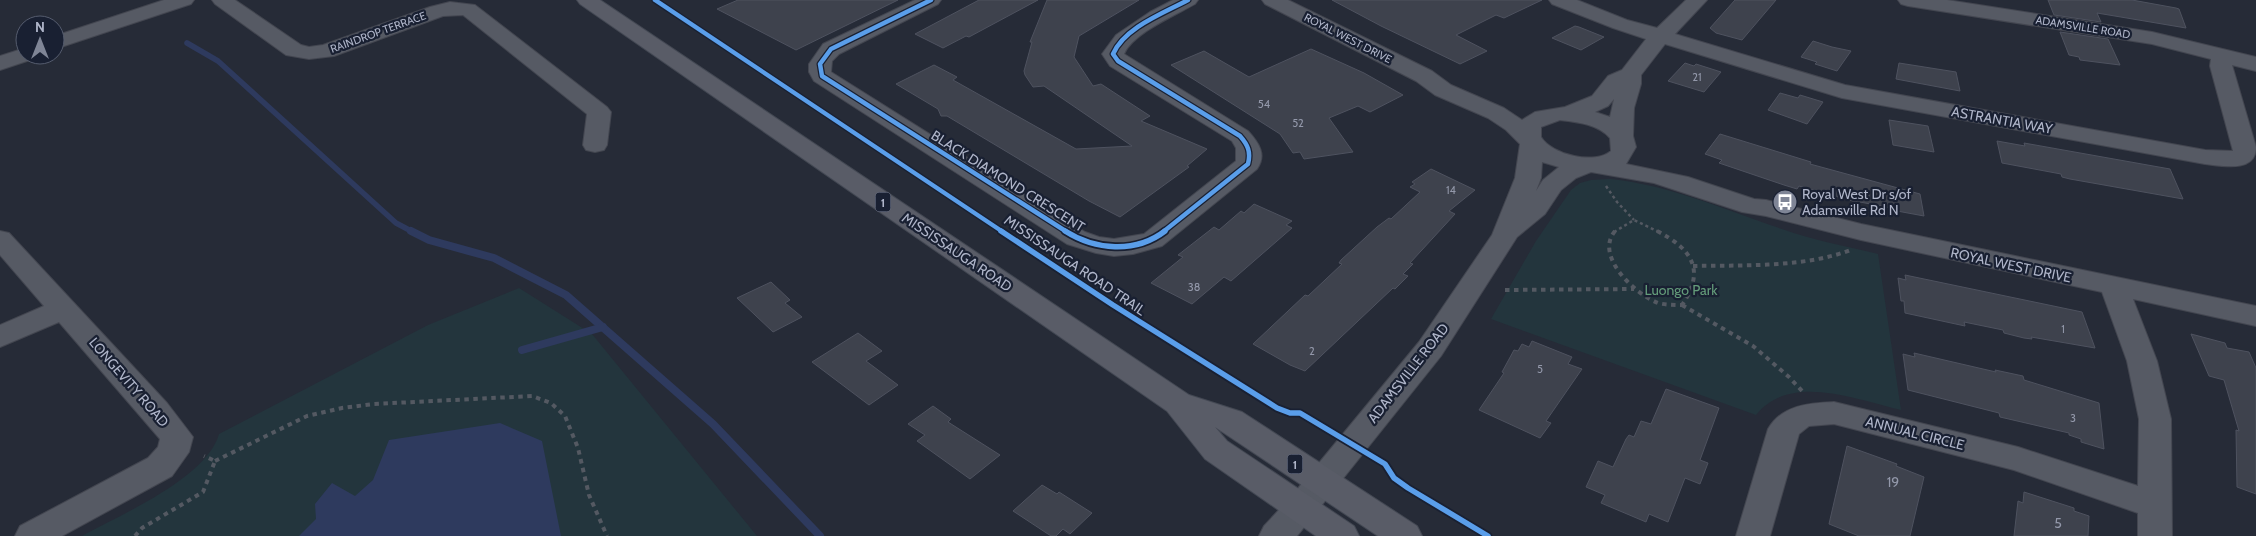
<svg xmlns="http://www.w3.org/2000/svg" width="2256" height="536" viewBox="0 0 2256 536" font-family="Cabin,sans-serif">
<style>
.green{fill:#23353d}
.water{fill:#2e3a5e}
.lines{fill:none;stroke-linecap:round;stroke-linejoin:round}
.stream-far1{stroke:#2e3a5e;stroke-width:5.5}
.stream{stroke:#2e3a5e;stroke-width:8}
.building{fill:#3e424d;stroke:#4e525f}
.minor-casing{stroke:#434650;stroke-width:2}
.major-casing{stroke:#434853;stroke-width:2}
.path-far1{stroke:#545962;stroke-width:2.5;stroke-dasharray:3 3;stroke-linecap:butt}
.path{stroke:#545962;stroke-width:4;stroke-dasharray:4.5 4.5;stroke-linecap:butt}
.minor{fill:#565a64;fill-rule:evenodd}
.major{fill:#595c67;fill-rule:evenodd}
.cycleway-far1-casing{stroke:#192032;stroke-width:7}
.cycleway-casing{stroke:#192032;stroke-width:9}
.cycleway-far1{stroke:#5a9eea;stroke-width:4.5}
.cycleway{stroke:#5a9eea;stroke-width:5.5}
.labels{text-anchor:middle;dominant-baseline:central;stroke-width:4.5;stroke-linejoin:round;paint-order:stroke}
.far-street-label{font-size:11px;fill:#afb5c9;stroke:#192032}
.number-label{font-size:11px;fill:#9398aa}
.shield{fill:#192032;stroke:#82889c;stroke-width:1}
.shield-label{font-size:12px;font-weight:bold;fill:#afb5c9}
.street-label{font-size:14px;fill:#afb5c9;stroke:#192032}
.poi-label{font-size:14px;fill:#afb5c9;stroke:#192032;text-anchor:start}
.park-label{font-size:14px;fill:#649c7a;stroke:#192032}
.near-number-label{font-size:14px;fill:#9398aa}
</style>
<rect width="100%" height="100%" fill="#262b37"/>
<g class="green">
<path d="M 1610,179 C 1670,185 1725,210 1782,229 C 1813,240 1845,246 1878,254 L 1901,410 C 1857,400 1790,372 1756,415 L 1491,319 L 1536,241 L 1571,190 L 1580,183 L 1591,180 Z"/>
<path d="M 519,288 L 592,334 L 757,536 L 82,536 C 120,515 207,478 219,434 L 428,325 Z"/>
</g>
<polygon class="water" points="500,423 542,441 561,536 299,536 316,519 315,504 332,483 355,496 373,480 389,440"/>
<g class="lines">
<polyline class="stream-far1" points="187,43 218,61 396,223 413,232"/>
<g class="stream">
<polyline points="411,231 429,240 494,258 566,295 713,424 820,536"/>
<polyline points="522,350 603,327"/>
</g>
</g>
<g class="building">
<polygon points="738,0 898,0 796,50 717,9"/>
<polygon points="979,0 1038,0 969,37 966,36 943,48 915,34"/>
<polygon points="1047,0 1139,0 1079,36 1074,57 1093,86 1101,84 1150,116 1141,121 1207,149 1187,166 1189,167 1120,217 1089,201 947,116 941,116 938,109 896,84 934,65 957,77 953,80 1076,149 1132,146 1044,86 1033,87 1025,75 1024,71 1032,42 1030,42"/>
<polygon points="1332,0 1542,0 1504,18 1496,15 1456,35 1487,51 1460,64 1381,26"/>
<polygon points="1735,0 1776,0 1742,40 1716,33 1710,28"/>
<polygon points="2048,0 2132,0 2176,8 2179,9 2186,28 2097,13 2101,22 2054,15"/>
<polygon points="1575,26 1579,27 1604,37 1581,50 1552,38"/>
<polygon points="2060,32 2108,39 2120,65 2080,60 2079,57 2069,55"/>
<polygon points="1813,41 1832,47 1851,51 1837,71 1815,64 1817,62 1801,57"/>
<polygon points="1311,49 1364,73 1403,95 1370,112 1358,106 1329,118 1353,152 1304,159 1300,152 1293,153 1280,134 1171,65 1204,51 1249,77"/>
<polygon points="1685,63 1694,66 1696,64 1721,72 1704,92 1668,81"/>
<polygon points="1899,63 1956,72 1960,91 1896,79"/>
<polygon points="1780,93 1798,98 1800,95 1823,102 1807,124 1768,110"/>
<polygon points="1889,120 1928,126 1934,152 1893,145"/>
<polygon points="1720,134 1811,162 1810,164 1920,194 1924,216 1897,211 1896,209 1860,202 1860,203 1799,186 1797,189 1784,185 1719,163 1722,160 1705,154"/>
<polygon points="1997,141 2025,146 2024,143 2170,169 2183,199 2070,179 2062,177 2061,174 2002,163"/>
<polygon points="1431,169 1475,190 1449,211 1455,214 1410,263 1413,264 1403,274 1408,276 1395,289 1393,288 1305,371 1290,365 1253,344 1305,295 1308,296 1342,264 1339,263 1341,260 1377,227 1389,218 1391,219 1420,192 1410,187 1415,184 1412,182"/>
<polygon points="1254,204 1292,221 1286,225 1292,228 1231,281 1224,277 1192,304 1151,283 1183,257 1178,255 1214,227 1219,230 1241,211 1244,213"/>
<polygon points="1905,275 2082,312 2095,348 2031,337 2032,339 2024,338 2004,333 2003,330 1964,322 1965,326 1905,313 1904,301 1901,301 1898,278 1906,280"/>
<polygon points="771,282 790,300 785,303 802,317 773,332 737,298"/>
<polygon points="858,333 882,351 866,361 898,385 869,405 812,362"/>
<polygon points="2191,334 2225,343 2227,348 2249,352 2256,368 2256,494 2237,487 2236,430 2239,431 2224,380 2209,376"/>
<polygon points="1532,341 1572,357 1568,364 1582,369 1546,421 1551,423 1540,438 1479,410 1504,373 1502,372 1514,350 1518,351 1522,344 1529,347"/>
<polygon points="1914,353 1996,372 1995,370 2023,376 2024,380 2099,403 2104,449 2081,442 2081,439 2069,435 2069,433 2000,417 1999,413 1908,390 1903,354 1915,357"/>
<polygon points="1666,389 1719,408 1700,460 1708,463 1700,484 1685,478 1668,522 1649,514 1646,522 1601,503 1605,495 1586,487 1598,461 1613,467 1626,439 1629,435 1634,437 1641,421 1651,424"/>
<polygon points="933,406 951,419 948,422 1000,455 970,479 917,441 925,435 908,424"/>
<polygon points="1847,446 1897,464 1896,466 1924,477 1910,536 1859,536 1829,524"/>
<polygon points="1042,485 1057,494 1059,492 1092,513 1070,534 1063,529 1056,536 1051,536 1013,511"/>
<polygon points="2024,492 2074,508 2074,511 2089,516 2088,536 2014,536 2018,501 2023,503"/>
</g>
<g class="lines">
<defs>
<g id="minor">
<polygon points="164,0 194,0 191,4 55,49 55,36"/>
<polygon points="212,0 235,0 301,45 309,47 323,45 430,7 450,2 475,5 607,107 611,112 607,145 604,150 595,152 586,150 583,145 587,114 463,15 443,16 334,56 309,59 286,55 215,4"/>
<path d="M 915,0 L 941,0 L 938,4 L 839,54 L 832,61 L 831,72 L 1085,232 L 1099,237 L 1114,239 L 1144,234 L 1236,161 L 1236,148 L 1232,141 L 1110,66 L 1102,54 L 1116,35 L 1150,12 L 1173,0 L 1198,0 L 1195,4 C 1176,15 1133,33 1124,54 L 1248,131 C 1259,143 1267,155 1257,169 L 1162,246 L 1133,254 L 1114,256 L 1096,253 L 1067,244 L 814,81 L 809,72 L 809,64 L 823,44 Z"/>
<path d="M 1262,0 L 1288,0 L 1432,71 L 1451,85 L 1504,108 L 1522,120 L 1535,112 L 1565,107 L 1592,96 L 1608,76 L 1622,70 L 1646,39 L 1613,28 L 1552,4 L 1549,0 L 1577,0 L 1627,20 L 1657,28 L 1686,0 L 1707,0 L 1675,34 L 1845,85 L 2205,150 L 2233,151 L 2210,66 L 2211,59 L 2152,44 L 1908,6 L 1901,4 L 1898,0 L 1947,0 L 2152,32 L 2256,57 L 2256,71 L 2232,65 L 2256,147 C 2256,173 2223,166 2205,164 L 1842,98 L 1665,44 L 1641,75 L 1641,84 L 1634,108 L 1633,136 L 1636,147 L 1626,164 L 1688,177 L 1754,199 L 1766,200 L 1861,224 L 2256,306 L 2256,326 L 2133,299 L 2157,361 L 2171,419 L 2172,536 L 2138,536 L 2138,513 L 2014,470 L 1834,424 L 1809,426 L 1799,434 L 1770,536 L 1736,536 L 1768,429 C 1782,405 1809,403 1834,402 L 2018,447 L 2138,486 L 2139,419 L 2127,361 L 2102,292 L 1861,240 L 1766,216 L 1742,212 L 1654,183 L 1591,172 L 1576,178 L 1561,190 L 1545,214 L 1517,237 L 1441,356 L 1297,536 L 1259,536 L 1264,526 L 1290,498 L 1419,342 L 1492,235 L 1515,178 L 1520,144 L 1506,130 L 1488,118 L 1435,95 L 1416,81 L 1265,4 ZM 1614,99 L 1610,117 L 1595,112 L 1608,106 ZM 1560,120 C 1577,122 1598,124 1610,138 L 1611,151 C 1595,165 1552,155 1541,137 L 1541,127 ZM 1542,162 L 1559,167 L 1543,180 L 1536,191 L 1541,178 Z"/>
<polygon points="25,48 25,55 35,55 33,59 0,70 0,56"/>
<polygon points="0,231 9,233 167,403 193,437 189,452 172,476 62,536 15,536 20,526 148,458 158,447 160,439 59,322 0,347 0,325 44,306 0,255"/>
</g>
<polygon id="major" points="577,0 600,0 1189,395 1242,412 1417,526 1422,536 1378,536 1215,427 1227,441 1354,526 1359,536 1316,536 1205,459 1167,411 580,4"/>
</defs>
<use href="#minor" class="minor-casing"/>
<use href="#major" class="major-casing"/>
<g class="path-far1">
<polyline points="1606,186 1617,202 1634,220"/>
<polyline points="1614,232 1634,220 1659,232"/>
</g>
<g class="path">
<path d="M 1615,231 C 1594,256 1635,294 1658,303 C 1666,305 1674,305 1682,305"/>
<path d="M 1657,231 C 1692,249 1706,270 1682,305"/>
<path d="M 1693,266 C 1743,265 1806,268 1853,249"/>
<polyline points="1505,290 1634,289"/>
<polyline points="1682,305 1753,346 1789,377 1804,393"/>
<polyline points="215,461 307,416 342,408 374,404 532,396 551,403 565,416 578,448 589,495 607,536"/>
<polyline points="135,536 142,528 203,492 215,461 204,456"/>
</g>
<use href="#minor" class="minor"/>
<use href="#major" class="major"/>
<defs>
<g id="cycleway-far1">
<polyline points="655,0 1003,232"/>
<polyline points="931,0 831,49 820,64 822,76 1067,232"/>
<path d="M 1163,232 L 1248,164 C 1251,152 1248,145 1240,136 L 1118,61 L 1113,54 C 1125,27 1164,13 1188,0"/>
</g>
<g id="cycleway">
<polyline points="1001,231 1113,305 1277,408 1290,413 1300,413 1385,464 1394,478 1408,488 1488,536"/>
<path d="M 1065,231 C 1095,250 1135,254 1165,231"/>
</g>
</defs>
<use href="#cycleway-far1" class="cycleway-far1-casing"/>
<use href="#cycleway" class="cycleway-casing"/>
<use href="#cycleway-far1" class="cycleway-far1"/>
<use href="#cycleway" class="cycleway"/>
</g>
<defs>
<symbol id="bus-disc" viewBox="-11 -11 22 22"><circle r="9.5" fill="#7f8596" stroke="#192032"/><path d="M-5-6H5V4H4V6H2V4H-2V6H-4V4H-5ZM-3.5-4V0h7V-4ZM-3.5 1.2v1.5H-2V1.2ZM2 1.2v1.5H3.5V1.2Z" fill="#fff"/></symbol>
</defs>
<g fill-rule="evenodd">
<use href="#bus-disc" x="1771" y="188" width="28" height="28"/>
</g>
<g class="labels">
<g class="far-street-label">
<text transform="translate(2083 27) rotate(9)">ADAMSVILLE ROAD</text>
<text transform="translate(378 32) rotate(-20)">RAINDROP TERRACE</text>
<text transform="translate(1348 38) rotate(27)">ROYAL WEST DRIVE</text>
</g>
<g class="number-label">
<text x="1697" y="77">21</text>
<text x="1264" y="104">54</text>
<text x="1298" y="123">52</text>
<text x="1451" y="190">14</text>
<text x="1194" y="287">38</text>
<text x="2063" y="329">1</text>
<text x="1312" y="351">2</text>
<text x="1540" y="369">5</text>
<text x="2073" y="418">3</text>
</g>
<g class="shield">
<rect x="875.5" y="192.5" width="15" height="19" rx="4"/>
<rect x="1287.5" y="454.5" width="15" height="19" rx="4"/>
</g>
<g class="shield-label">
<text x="883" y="202">1</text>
<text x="1295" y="464">1</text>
</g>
<g class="street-label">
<text transform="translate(2002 120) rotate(10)">ASTRANTIA WAY</text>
<text transform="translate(1008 181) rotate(32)">BLACK DIAMOND CRESCENT</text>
<text transform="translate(957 252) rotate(34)">MISSISSAUGA ROAD</text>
<text transform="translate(1075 265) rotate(34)">MISSISSAUGA ROAD TRAIL</text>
<text transform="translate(2011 265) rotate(12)">ROYAL WEST DRIVE</text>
<text transform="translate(1408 373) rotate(-52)">ADAMSVILLE ROAD</text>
<text transform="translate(129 382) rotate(49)">LONGEVITY ROAD</text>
<text transform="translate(1915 433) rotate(14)">ANNUAL CIRCLE</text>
</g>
<g class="poi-label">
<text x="1802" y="194">Royal West Dr s/of<tspan x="1802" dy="16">Adamsville Rd N</tspan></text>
</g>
<g class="park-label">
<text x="1681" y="290">Luongo Park</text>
</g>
<g class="near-number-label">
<text x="1893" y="482">19</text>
<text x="2058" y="523">5</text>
</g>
</g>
<g transform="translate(40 40)"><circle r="24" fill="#192032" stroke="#555c6e"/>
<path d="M0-4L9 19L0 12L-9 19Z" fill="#7f8596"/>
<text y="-8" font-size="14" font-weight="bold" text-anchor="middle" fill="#afb5c9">N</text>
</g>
</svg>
